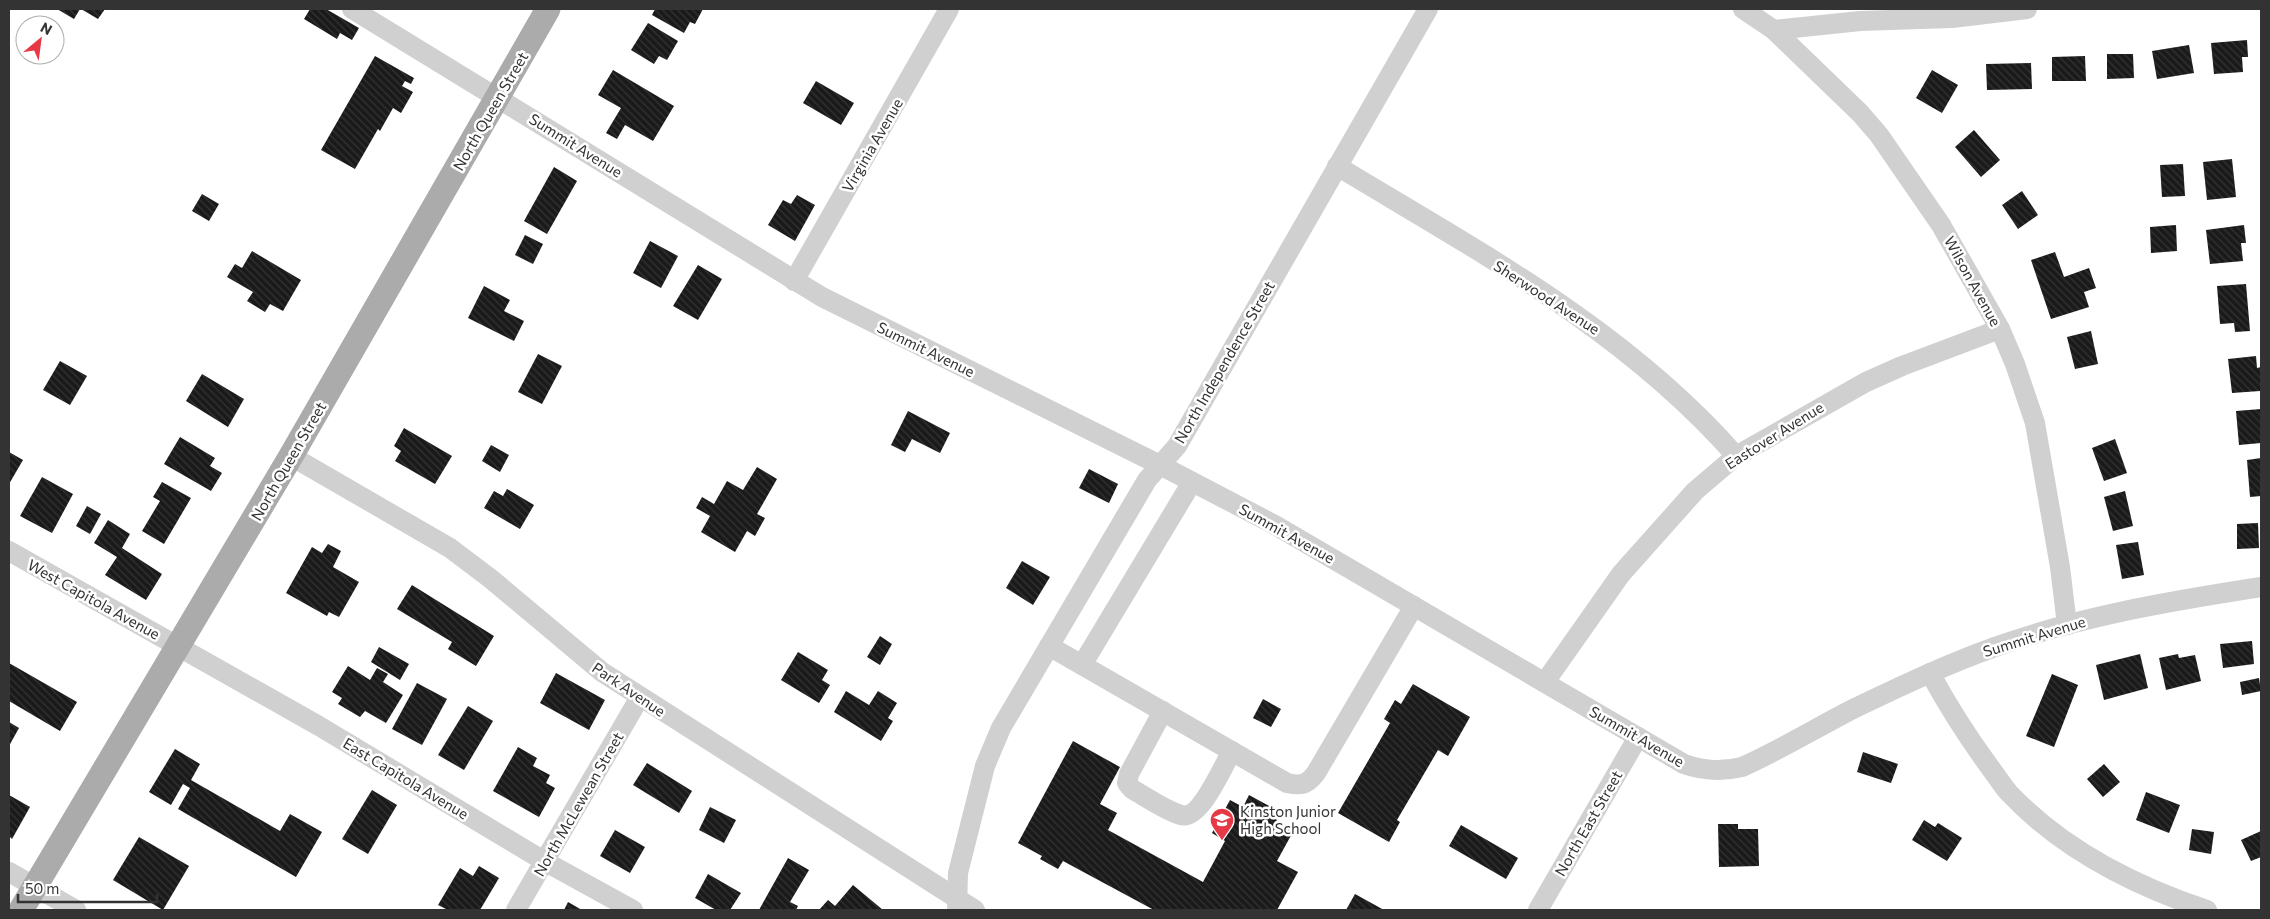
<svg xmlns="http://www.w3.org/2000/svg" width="2270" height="919" viewBox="0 0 2270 919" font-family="Commissioner,sans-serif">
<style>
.building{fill:url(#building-back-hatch)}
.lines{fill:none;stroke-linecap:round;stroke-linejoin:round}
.minor{stroke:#d0d0d0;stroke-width:20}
.major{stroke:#ababab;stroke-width:25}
.labels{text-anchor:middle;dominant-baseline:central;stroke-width:5;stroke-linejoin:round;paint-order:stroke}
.street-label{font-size:15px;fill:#333;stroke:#fff}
.poi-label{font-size:15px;fill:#333;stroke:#fff;text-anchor:start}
</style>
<defs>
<pattern id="building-back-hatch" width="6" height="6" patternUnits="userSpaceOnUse" patternTransform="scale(1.25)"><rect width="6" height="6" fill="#1a1a1a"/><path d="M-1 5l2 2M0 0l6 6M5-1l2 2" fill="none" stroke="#333"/></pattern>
</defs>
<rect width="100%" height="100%" fill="#fff"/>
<g class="building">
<polygon points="57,9 80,9 74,19"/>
<polygon points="81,9 105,9 98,19"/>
<polygon points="310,9 326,9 359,28 352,40 340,33 337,39 304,19"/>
<polygon points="655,9 703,9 695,24 690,22 684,33 652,15"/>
<polygon points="648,23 678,41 667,60 659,56 654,64 631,50"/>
<polygon points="2247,40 2248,57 2242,57 2243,72 2214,74 2211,43"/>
<polygon points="2189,45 2194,73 2157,79 2152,51"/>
<polygon points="2107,54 2133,54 2134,78 2107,79"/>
<polygon points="375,56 414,78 411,84 405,81 402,86 413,92 401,113 393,108 380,131 378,129 355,169 321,150"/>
<polygon points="2085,56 2086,81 2052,81 2052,57"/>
<polygon points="2031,63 2032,89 1987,90 1986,64"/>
<polygon points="613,70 674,106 653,141 625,125 617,139 606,133 621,108 598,95"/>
<polygon points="1932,70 1958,85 1942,113 1916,98"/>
<polygon points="816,81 854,103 841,125 803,103"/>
<polygon points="1974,130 2000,160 1981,177 1955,147"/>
<polygon points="2232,159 2236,197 2207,200 2203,162"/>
<polygon points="2183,164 2185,196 2162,197 2160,165"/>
<polygon points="554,167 577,181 547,234 524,221"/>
<polygon points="2022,191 2038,215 2018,229 2002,205"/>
<polygon points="202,194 219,204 209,221 192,211"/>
<polygon points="797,195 815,205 795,241 768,225 783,200 791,204"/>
<polygon points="2176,225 2177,251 2151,253 2150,227"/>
<polygon points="2244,225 2246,243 2241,243 2243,261 2210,264 2206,230"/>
<polygon points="525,235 543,244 533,264 515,255"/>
<polygon points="650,241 678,256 661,288 633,273"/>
<polygon points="252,251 301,280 283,311 270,304 265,312 247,301 253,292 227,277 235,264 242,268"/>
<polygon points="2055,252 2064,277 2089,268 2096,288 2084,292 2089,307 2051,319 2031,260"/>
<polygon points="698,265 722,279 698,320 673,306"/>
<polygon points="2246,284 2250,331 2235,332 2234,323 2220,324 2217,286"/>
<polygon points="484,286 510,300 504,311 524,321 514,341 468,318"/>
<polygon points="2091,331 2098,364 2075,369 2067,337"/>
<polygon points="538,354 562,366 542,404 518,392"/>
<polygon points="2256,356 2257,368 2261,367 2260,391 2232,393 2228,359"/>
<polygon points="60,361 87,376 70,405 43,390"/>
<polygon points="202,374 244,399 228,427 186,401"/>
<polygon points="2261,409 2261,443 2239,445 2236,411"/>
<polygon points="908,411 950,433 940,453 912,439 905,452 891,445"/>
<polygon points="404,428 452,456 435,484 395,461 401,451 394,446"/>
<polygon points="180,437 215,458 210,466 222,473 211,491 164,464"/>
<polygon points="2115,439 2127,473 2104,481 2092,448"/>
<polygon points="491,445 509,455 500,472 482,461"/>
<polygon points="9,452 23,460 9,484"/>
<polygon points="2261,458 2261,496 2250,497 2247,460"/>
<polygon points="757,467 777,479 757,514 765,518 755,536 747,531 735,552 701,532 710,516 696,508 702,497 714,504 727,481 743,490"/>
<polygon points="1089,469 1118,484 1109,503 1079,488"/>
<polygon points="42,477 73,494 52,533 20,516"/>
<polygon points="162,482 191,498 164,544 142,531 160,501 153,497"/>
<polygon points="507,489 534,505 520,529 484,508 494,491 503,496"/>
<polygon points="2125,491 2133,526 2113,531 2104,497"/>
<polygon points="87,506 101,514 90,534 76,526"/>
<polygon points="108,520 130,534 122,548 162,574 146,600 105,575 117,557 94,543"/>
<polygon points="2258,523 2259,548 2237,549 2237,524"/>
<polygon points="2138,542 2144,575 2122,579 2116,545"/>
<polygon points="328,544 341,551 333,567 359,582 339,617 329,612 327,616 286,593 312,547 322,553"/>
<polygon points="1022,561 1050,577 1033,605 1006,588"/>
<polygon points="412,585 494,636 476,666 448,649 452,642 397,609"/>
<polygon points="880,636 892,644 880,665 867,657"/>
<polygon points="2252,641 2254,664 2223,668 2220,644"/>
<polygon points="379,647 409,664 400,680 371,662"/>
<polygon points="798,652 828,670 822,680 830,685 819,703 781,680"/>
<polygon points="2140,654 2148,688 2104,700 2096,665"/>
<polygon points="2178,654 2179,658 2195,655 2201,681 2166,690 2159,658"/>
<polygon points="9,663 77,702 60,731 9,701"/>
<polygon points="348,666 370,680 377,668 388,674 383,682 403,695 386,723 365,711 360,717 338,704 342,698 332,692"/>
<polygon points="556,673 605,700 589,730 540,703"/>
<polygon points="2052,674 2078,685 2054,747 2026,736"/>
<polygon points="2259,678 2261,691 2242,695 2240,682"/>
<polygon points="417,683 447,699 422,745 392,729"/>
<polygon points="1413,684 1470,717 1448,756 1438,750 1397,820 1400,822 1389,842 1338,813 1390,723 1384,719 1395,700 1401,704"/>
<polygon points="846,691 869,705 878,691 897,703 888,718 893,721 881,741 834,712"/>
<polygon points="1263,699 1281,709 1271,727 1253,718"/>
<polygon points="468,706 493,721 464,770 438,755"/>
<polygon points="9,722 19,728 9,746"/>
<polygon points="1073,741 1120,767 1100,804 1117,813 1108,830 1203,882 1225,841 1212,833 1230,800 1243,807 1249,795 1280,812 1276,820 1294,830 1277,861 1298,872 1277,910 1154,910 1063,861 1058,869 1040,859 1042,856 1018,843"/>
<polygon points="518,747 537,758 533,766 550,775 546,783 555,788 539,817 493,791"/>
<polygon points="175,749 200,764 191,780 280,831 290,814 322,832 296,877 178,809 190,788 183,784 171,805 149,792"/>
<polygon points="1863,752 1898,764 1891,783 1857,772"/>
<polygon points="647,763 692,791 679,813 633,785"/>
<polygon points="2104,764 2120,782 2103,797 2087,779"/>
<polygon points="372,790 397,805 368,854 342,839"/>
<polygon points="2146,792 2180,805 2169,833 2136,820"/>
<polygon points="9,795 30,807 12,839 9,836"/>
<polygon points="710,807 736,820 724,843 699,830"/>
<polygon points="1924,820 1935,827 1938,823 1962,838 1947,861 1912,840"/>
<polygon points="1718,824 1738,824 1738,829 1758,829 1759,866 1719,867"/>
<polygon points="1461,825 1518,858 1506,879 1449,846"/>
<polygon points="2192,829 2214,832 2211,854 2189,850"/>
<polygon points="615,830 645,847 630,873 600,856"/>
<polygon points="2261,831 2261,857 2251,861 2241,840"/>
<polygon points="139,837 189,866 163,910 113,880"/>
<polygon points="788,858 809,870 790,902 798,906 796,910 759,910"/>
<polygon points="479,866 499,878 480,910 448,910 438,905 460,868 473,876"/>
<polygon points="708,874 741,893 730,910 716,910 695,898"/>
<polygon points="853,885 883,910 819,910 828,900 835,906"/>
<polygon points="1355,894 1384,910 1346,910"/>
<polygon points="568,902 582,910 564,910"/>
</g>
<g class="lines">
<g class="minor">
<path d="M 352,9 L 822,297 L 1160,465 L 1273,524 L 1684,764 C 1704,771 1721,772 1742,767 C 1780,750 1816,728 1853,709 C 1899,687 1947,664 1995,647 C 2081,616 2171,601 2261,587"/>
<polyline points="1743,9 1774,30 1860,113 1879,135 1941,225 2000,329 2015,364 2035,423 2060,567 2067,625"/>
<polyline points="1774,30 1860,21 1952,18 2027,9"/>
<path d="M 1337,166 C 1478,251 1627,331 1736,456"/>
<polyline points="794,281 949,9"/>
<polyline points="291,456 450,548 491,579 602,672 975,910"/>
<polyline points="9,551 319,726 544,861 633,910"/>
<path d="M 1049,646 L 1287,783 C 1301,786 1307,785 1316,773 L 1414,606"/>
<polyline points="1082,665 1192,482"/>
<path d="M 1930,673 C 1948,706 1967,736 1989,766 C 1996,775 2002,785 2009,793 C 2062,849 2135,886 2207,910"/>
<polyline points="1545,682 1621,574 1695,491 1736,456 1866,382 1902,366 2000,329"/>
<path d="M 1163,711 L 1129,774 L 1127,783 L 1132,789 C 1146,797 1166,811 1181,815 C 1200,821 1223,766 1232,751"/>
<polyline points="9,872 76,910"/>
<polyline points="516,910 640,697"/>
<polyline points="957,910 958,873 985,766 1001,728 1147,480 1177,446 1428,9"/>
<polyline points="1538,910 1638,737"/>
</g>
<polyline class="major" points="21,910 291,456 548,9"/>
</g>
<defs>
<symbol id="school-pin" viewBox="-11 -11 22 30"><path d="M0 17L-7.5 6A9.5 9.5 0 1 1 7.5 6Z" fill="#e63946" stroke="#fff"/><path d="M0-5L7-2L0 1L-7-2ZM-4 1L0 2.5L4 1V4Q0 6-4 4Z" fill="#fff"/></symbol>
</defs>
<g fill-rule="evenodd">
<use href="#school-pin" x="1208" y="806" width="28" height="38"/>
</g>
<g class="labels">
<g class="street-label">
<text transform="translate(490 111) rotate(-60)">North Queen Street</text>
<text transform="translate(576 145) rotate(32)">Summit Avenue</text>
<text transform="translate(872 145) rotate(-60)">Virginia Avenue</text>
<text transform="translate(1973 281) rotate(61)">Wilson Avenue</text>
<text transform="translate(1547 297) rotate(33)">Sherwood Avenue</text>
<text transform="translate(926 349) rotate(26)">Summit Avenue</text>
<text transform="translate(1224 362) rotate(-60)">North Independence Street</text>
<text transform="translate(1774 435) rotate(-32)">Eastover Avenue</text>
<text transform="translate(288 461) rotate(-60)">North Queen Street</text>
<text transform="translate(1287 533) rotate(29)">Summit Avenue</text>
<text transform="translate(94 599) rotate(29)">West Capitola Avenue</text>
<text transform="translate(2034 636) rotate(-17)">Summit Avenue</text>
<text transform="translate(629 689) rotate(34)">Park Avenue</text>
<text transform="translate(1637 736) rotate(30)">Summit Avenue</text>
<text transform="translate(406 778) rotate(31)">East Capitola Avenue</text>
<text transform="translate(578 804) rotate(-60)">North McLewean Street</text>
<text transform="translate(1588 823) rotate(-60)">North East Street</text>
</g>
<g class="poi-label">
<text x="1240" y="811">Kinston Junior<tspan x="1240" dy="17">High School</tspan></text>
</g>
</g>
<rect width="2270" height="919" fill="none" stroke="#333333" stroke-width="20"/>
<g transform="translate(40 40) rotate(29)"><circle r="24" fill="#ffffff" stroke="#adadad"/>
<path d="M0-4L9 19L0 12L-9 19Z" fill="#e63946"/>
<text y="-8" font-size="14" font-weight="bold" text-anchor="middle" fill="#333333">N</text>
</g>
<path d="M18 894v8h139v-8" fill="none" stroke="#333333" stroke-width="2.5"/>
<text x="25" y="894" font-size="15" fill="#333333" stroke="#ffffff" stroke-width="4" paint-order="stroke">50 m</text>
</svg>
